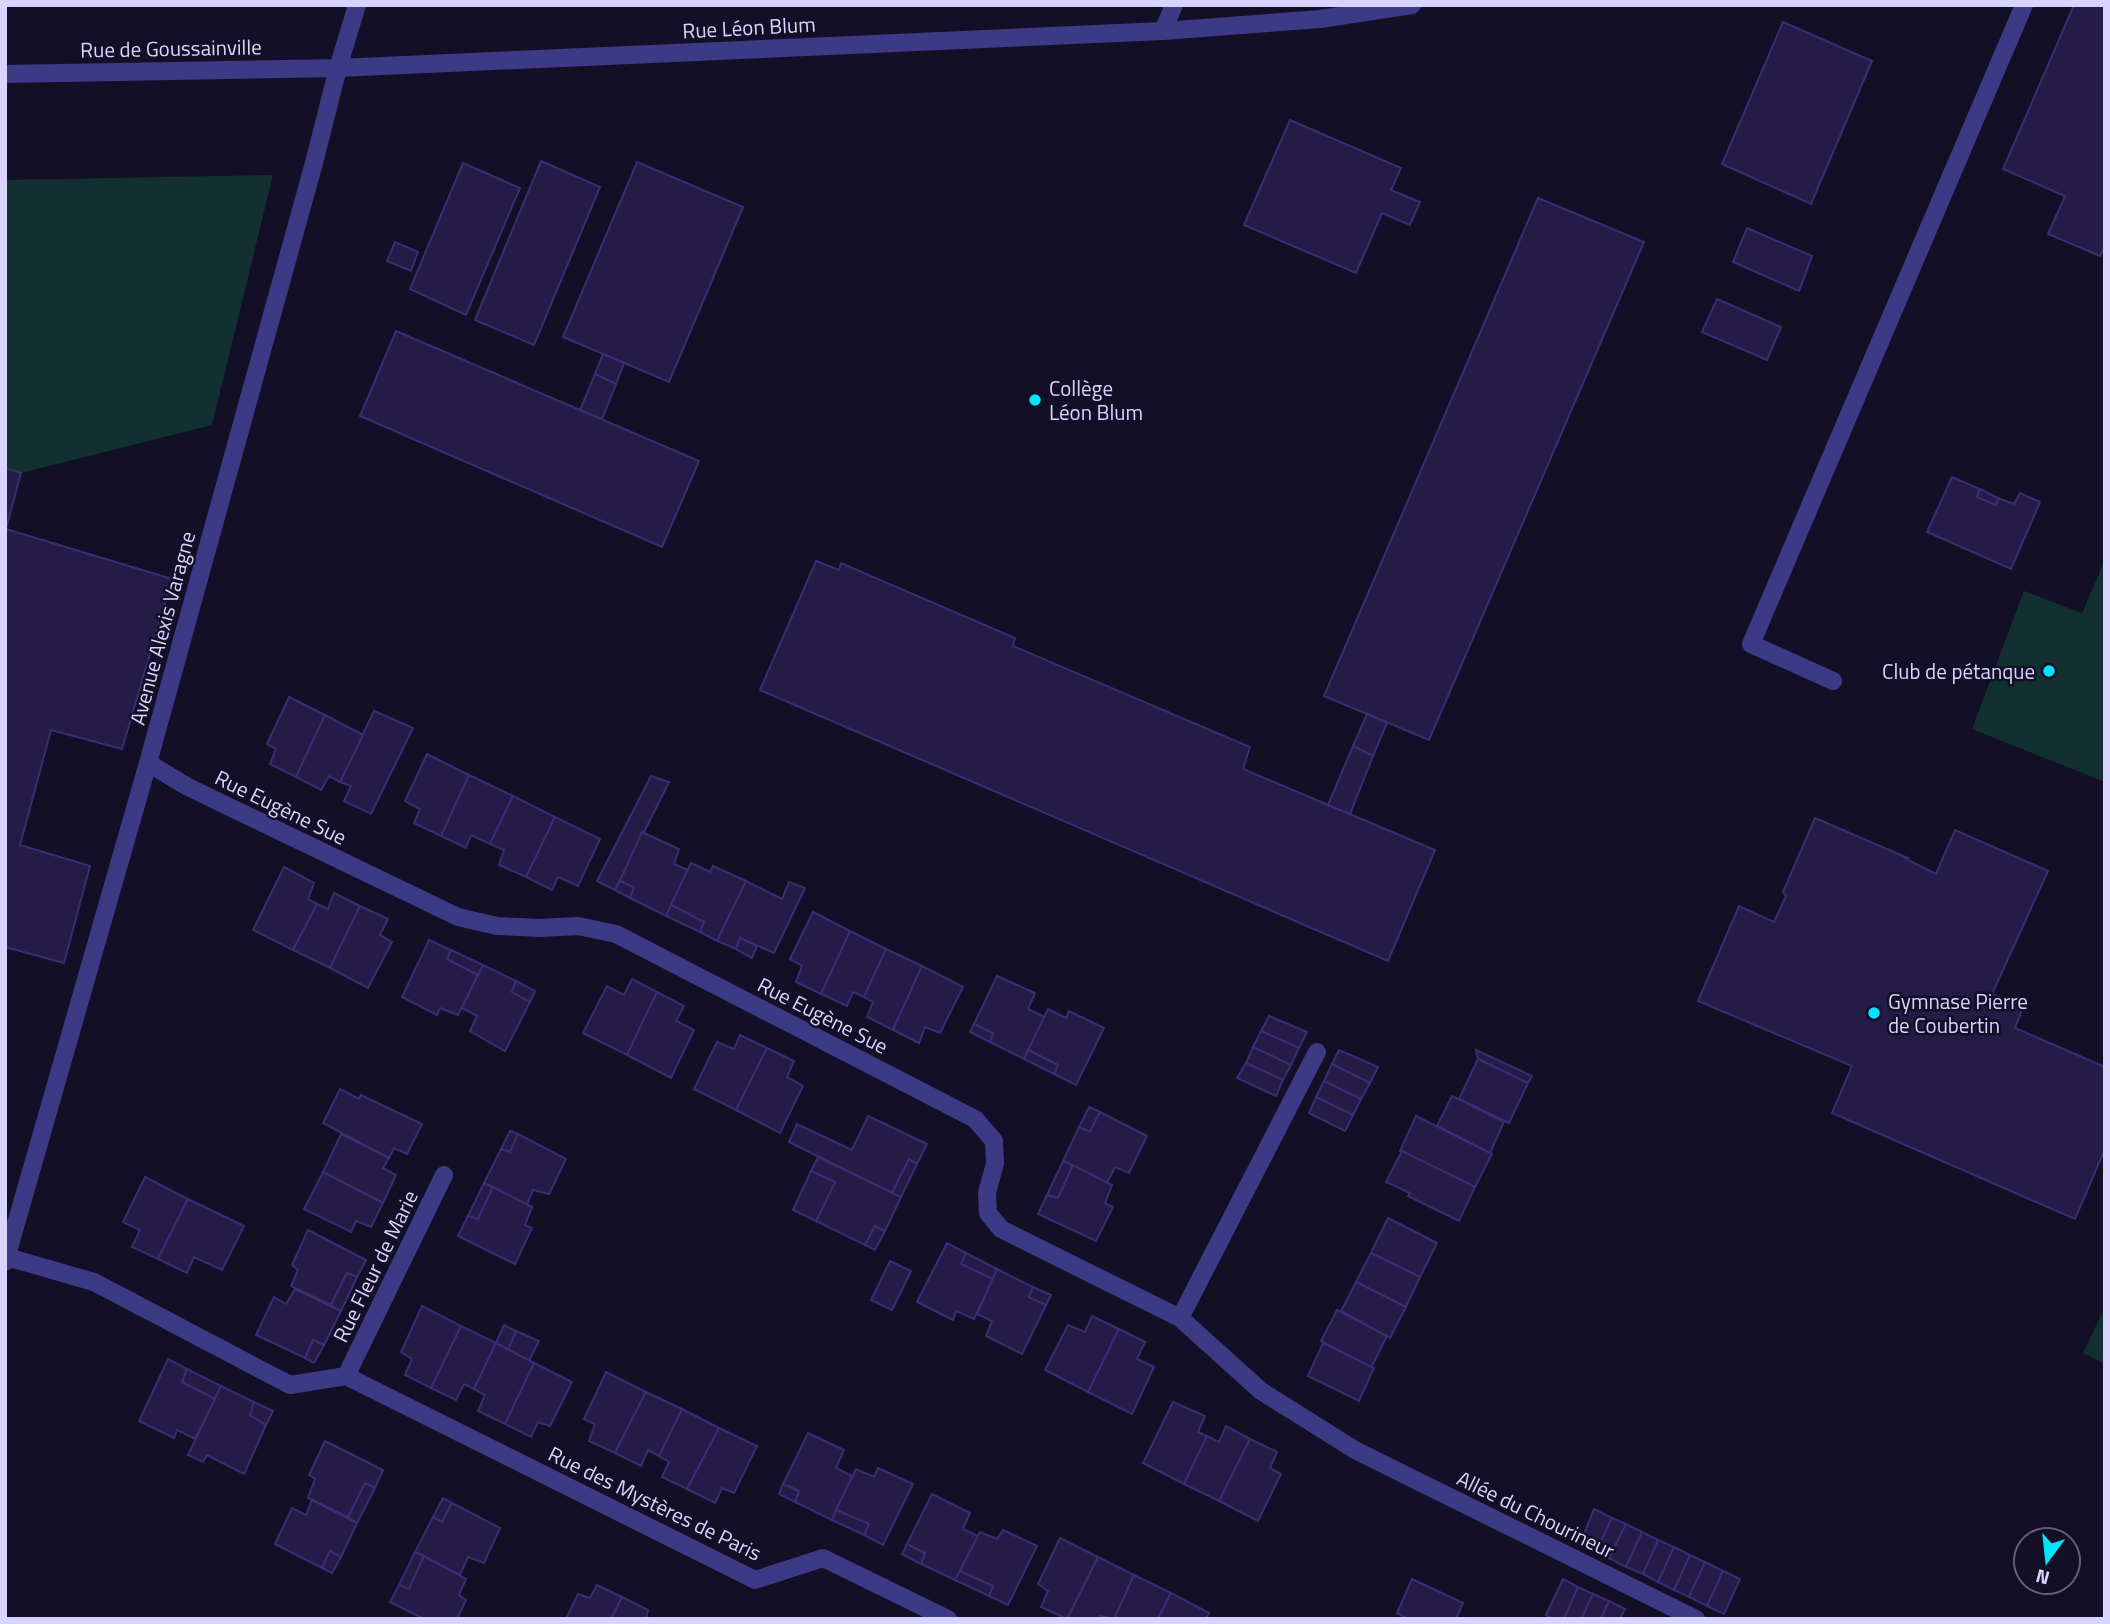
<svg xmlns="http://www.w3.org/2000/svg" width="2110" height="1624" viewBox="0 0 2110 1624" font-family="'Titillium Web',sans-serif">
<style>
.green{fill:#12302f}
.building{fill:#241b47;stroke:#3b2d73;stroke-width:2}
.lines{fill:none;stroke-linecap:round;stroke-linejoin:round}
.service{stroke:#3d3a85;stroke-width:18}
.minor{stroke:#3d3a85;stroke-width:18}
.poi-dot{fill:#00e5ff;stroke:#130f26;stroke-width:2.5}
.labels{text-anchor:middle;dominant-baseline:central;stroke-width:5;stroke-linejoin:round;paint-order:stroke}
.street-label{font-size:21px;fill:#d9d4ff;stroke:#130f26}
.poi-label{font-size:21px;fill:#d9d4ff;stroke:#130f26;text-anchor:start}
</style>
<rect width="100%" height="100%" fill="#130f26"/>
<g class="green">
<polygon points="273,175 212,425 21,473 5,468 5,180"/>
<polygon points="2105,560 2105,782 1972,729 2024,591 2082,613"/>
<polygon points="2105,1307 2105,1364 2083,1353"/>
</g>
<g class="building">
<polygon points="2074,5 2105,5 2105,246 2100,256 2048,234 2065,196 2003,169"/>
<polygon points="1783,22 1872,61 1811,204 1722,164"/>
<polygon points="1290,120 1401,168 1391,190 1420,202 1410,225 1382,213 1356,273 1244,225"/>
<polygon points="541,161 600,187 534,345 475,320"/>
<polygon points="637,162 743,207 669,382 563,337"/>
<polygon points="463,163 520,188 466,315 410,289"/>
<polygon points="1538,198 1644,242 1429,740 1324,696"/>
<polygon points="1747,228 1812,256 1799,291 1733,262"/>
<polygon points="395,242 418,252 411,271 387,261"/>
<polygon points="1717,299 1781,327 1767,360 1702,332"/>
<polygon points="396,331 699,461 662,547 360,416"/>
<polygon points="603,354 624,363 616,384 595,374"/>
<polygon points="595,374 616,384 602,419 580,410"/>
<polygon points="5,468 21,473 6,529 172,579 122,749 51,730 20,845 90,866 64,963 5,947"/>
<polygon points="1952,477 1980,489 1977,497 1996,505 1998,498 2014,504 2020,493 2040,502 2011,569 1927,532"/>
<polygon points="1980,489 1998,498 1996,505 1977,497"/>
<polygon points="816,561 839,570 841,563 1015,638 1013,646 1250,747 1243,769 1435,850 1388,961 760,690"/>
<polygon points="289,697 325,715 296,777 270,764 276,749 267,744"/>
<polygon points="374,711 413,728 371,814 344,801 351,786 340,782"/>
<polygon points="1367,714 1387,723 1373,756 1353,746"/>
<polygon points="325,715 363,735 340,782 329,776 321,790 296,777"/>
<polygon points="1353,746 1373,756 1350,814 1328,805"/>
<polygon points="427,754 469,775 441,836 414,823 420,809 405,801"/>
<polygon points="469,775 513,796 490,844 471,835 466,848 441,836"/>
<polygon points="651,776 669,782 615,890 597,881"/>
<polygon points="513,796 555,817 526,877 499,865 504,850 490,844"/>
<polygon points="555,817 600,839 578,886 558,877 552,890 526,877"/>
<polygon points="1815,818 1908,858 1906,859 1936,874 1955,830 2048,871 1992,994 2023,1007 2015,1028 2105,1067 2105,1149 2075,1219 1832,1113 1852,1066 1698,1001 1739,906 1774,922 1786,896 1783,892"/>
<polygon points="642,832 679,849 674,864 688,870 666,916 630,898 634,887 620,881"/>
<polygon points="691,863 710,872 713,866 746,881 717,941 700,932 704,922 671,905"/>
<polygon points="284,867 314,883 308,899 317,904 293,950 253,930"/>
<polygon points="620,881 634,887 630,898 615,890"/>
<polygon points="746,881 782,899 789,882 805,888 774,953 740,938 736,949 717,941"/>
<polygon points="334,893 360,906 330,968 293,950 317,904 328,909"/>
<polygon points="671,905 704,922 700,932 666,916"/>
<polygon points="360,906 388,919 380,935 392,942 368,988 330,968"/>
<polygon points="813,912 850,931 821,994 796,982 802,966 790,959"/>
<polygon points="850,931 886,949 864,997 853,992 847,1006 821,994"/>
<polygon points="740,938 757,946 752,958 736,949"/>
<polygon points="429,940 451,950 447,959 478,975 458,1015 440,1008 437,1015 402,997"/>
<polygon points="886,949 922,966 893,1030 867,1017 873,1002 864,997"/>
<polygon points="451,950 483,965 478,975 447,959"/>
<polygon points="483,965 516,981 512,992 530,1002 505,1051 470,1031 477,1016 462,1008"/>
<polygon points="922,966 963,987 940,1033 925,1027 919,1043 893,1030"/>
<polygon points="997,976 1035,993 1028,1009 1045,1017 1024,1059 990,1042 993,1033 974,1024"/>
<polygon points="632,979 657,992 627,1055 583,1033 607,986 624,995"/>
<polygon points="516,981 535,991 530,1002 512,992"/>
<polygon points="657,992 684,1006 676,1021 694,1030 671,1078 627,1055"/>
<polygon points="1048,1009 1066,1018 1069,1011 1104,1028 1076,1085 1054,1074 1058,1065 1028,1050"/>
<polygon points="1269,1016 1307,1032 1299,1048 1261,1031"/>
<polygon points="974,1024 993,1033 990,1042 970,1032"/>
<polygon points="1261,1031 1299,1048 1291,1065 1253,1047"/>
<polygon points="740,1035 767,1048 736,1110 694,1089 717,1042 734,1049"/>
<polygon points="1253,1047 1291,1065 1283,1080 1246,1063"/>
<polygon points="767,1048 794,1061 787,1077 803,1086 780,1133 736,1110"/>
<polygon points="1028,1050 1058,1065 1054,1074 1024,1059"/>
<polygon points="1339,1050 1378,1067 1370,1083 1332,1064"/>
<polygon points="1476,1050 1532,1076 1528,1083 1478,1059"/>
<polygon points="1478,1059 1528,1083 1509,1123 1459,1099"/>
<polygon points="1246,1063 1283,1080 1276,1096 1237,1078"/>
<polygon points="1332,1064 1370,1083 1361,1099 1324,1081"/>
<polygon points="1324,1081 1361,1099 1353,1115 1316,1097"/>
<polygon points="340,1089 359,1099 361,1095 422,1124 407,1154 394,1148 389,1158 323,1123"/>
<polygon points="1452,1096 1504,1122 1490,1153 1437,1126"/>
<polygon points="1316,1097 1353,1115 1345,1131 1309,1113"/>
<polygon points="1089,1107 1100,1112 1090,1132 1079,1127"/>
<polygon points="1100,1112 1147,1136 1129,1173 1115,1167 1107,1183 1063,1161 1079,1127 1090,1132"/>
<polygon points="868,1116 927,1144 917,1164 909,1159 892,1193 789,1142 797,1124 852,1150"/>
<polygon points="1416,1116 1492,1154 1475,1187 1400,1151"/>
<polygon points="510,1131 518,1134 510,1152 501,1149"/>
<polygon points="341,1134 389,1158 383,1168 396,1175 383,1203 323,1172"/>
<polygon points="518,1134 566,1159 549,1194 533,1190 527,1205 484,1183 501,1149 510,1152"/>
<polygon points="1402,1151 1475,1187 1459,1221 1408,1196 1410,1193 1386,1182"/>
<polygon points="818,1157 901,1197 885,1231 875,1226 865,1245 816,1221 835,1182 811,1171"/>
<polygon points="909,1159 917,1164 901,1197 892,1193"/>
<polygon points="1063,1161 1073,1165 1058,1198 1047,1195"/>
<polygon points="1073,1165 1112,1185 1105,1203 1113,1207 1096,1241 1038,1214 1047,1195 1058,1198"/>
<polygon points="811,1171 835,1182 816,1221 793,1210"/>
<polygon points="323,1172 383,1203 371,1227 356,1221 351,1232 304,1209"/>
<polygon points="145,1177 188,1199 158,1259 132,1247 140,1230 123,1222"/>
<polygon points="484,1183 493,1187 478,1219 468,1216"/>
<polygon points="493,1187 532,1207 525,1225 532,1228 515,1264 458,1236 468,1216 478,1219"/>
<polygon points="188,1199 244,1226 222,1270 194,1257 187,1273 158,1259"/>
<polygon points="1388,1218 1437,1243 1420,1277 1371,1253"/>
<polygon points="875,1226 885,1231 875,1250 865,1245"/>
<polygon points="308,1230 366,1260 357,1277 347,1273 331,1305 291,1286 298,1270 292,1265"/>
<polygon points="947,1243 966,1253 961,1264 993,1279 974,1319 956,1311 953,1320 917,1302"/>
<polygon points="966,1253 997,1269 993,1279 961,1264"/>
<polygon points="1371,1253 1420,1277 1406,1307 1356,1282"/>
<polygon points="890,1261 911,1271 892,1310 871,1300"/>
<polygon points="997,1269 1033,1287 1029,1297 1046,1305 1022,1354 986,1336 992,1321 977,1314"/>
<polygon points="347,1273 357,1277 341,1311 331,1305"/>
<polygon points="1356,1282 1406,1307 1390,1338 1341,1311"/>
<polygon points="1033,1287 1051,1295 1046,1305 1029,1297"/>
<polygon points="295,1289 341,1311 324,1345 313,1340 305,1358 256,1335 274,1297 286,1304"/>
<polygon points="422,1306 461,1326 431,1388 405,1375 412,1359 401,1352"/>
<polygon points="1337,1310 1387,1336 1371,1368 1321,1341"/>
<polygon points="1092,1316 1119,1329 1088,1392 1045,1370 1068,1325 1085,1332"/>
<polygon points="504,1325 516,1331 508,1350 496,1343"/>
<polygon points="461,1326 496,1343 474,1389 464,1384 456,1400 431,1388"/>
<polygon points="1119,1329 1145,1342 1137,1359 1154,1367 1132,1414 1088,1392"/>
<polygon points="516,1331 539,1341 529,1361 508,1350"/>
<polygon points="313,1340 324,1345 314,1363 305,1358"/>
<polygon points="496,1343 534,1363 505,1424 478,1411 485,1395 474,1389"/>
<polygon points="1323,1343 1374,1368 1359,1401 1308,1376"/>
<polygon points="168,1359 187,1369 182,1382 215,1399 195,1439 177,1430 174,1438 139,1421"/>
<polygon points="534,1363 572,1382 550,1426 538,1422 531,1437 505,1424"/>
<polygon points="187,1369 221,1386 215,1399 182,1382"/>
<polygon points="606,1372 646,1392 615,1453 589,1441 595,1424 584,1419"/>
<polygon points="221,1386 254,1402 250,1415 266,1425 244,1474 207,1455 203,1462 188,1455"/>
<polygon points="646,1392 682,1409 659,1456 648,1450 641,1466 615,1453"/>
<polygon points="254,1402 273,1411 266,1425 250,1415"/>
<polygon points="1173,1402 1205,1416 1198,1432 1207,1436 1184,1484 1143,1463"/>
<polygon points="682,1409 719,1428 687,1489 662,1477 669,1462 659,1456"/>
<polygon points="1226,1426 1250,1439 1219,1501 1184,1484 1207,1436 1219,1442"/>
<polygon points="719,1428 757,1446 734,1493 722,1488 715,1503 687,1489"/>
<polygon points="808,1433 844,1450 836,1468 852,1476 832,1520 795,1502 799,1491 783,1484"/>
<polygon points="1250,1439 1277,1452 1270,1468 1281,1474 1258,1521 1219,1501"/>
<polygon points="325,1441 383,1470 375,1488 365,1483 348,1517 308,1498 315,1479 309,1475"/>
<polygon points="878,1468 913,1484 883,1545 864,1535 869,1524 836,1510 856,1469 874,1477"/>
<polygon points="365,1483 375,1488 357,1523 348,1517"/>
<polygon points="783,1484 799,1491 795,1502 779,1494"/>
<polygon points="932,1494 970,1513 963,1529 978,1536 955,1580 921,1564 925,1553 907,1544"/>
<polygon points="443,1498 452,1503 442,1522 433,1517"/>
<polygon points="312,1500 357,1523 341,1557 330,1551 322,1568 275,1544 292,1508 306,1515"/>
<polygon points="452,1503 500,1528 484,1563 468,1557 460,1575 415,1552 433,1517 442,1522"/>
<polygon points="1594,1509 1612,1518 1596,1552 1580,1544"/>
<polygon points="836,1510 869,1524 864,1535 832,1520"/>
<polygon points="1612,1518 1626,1524 1609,1558 1596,1552"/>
<polygon points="1626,1524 1642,1532 1626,1567 1609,1558"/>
<polygon points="1003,1530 1037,1546 1008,1605 989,1596 993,1586 960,1571 980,1532 997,1539"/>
<polygon points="1642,1532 1658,1540 1643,1574 1626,1567"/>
<polygon points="1060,1538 1098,1557 1067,1619 1041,1607 1048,1591 1038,1584"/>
<polygon points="1658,1540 1674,1547 1658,1582 1643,1574"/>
<polygon points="907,1544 925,1553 921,1564 902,1554"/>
<polygon points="1674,1547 1690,1555 1674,1590 1658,1582"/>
<polygon points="330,1551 341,1557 332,1573 322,1568"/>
<polygon points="415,1552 424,1556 409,1589 399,1585"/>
<polygon points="1690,1555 1705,1562 1689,1597 1674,1590"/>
<polygon points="424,1556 466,1579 459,1595 466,1600 457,1619 424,1619 390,1602 399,1585 409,1589"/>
<polygon points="1098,1557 1134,1575 1114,1619 1100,1616 1099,1619 1067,1619"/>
<polygon points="1705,1562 1723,1571 1707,1606 1689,1597"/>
<polygon points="960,1571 993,1586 989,1596 955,1580"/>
<polygon points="1723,1571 1740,1579 1724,1614 1707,1606"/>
<polygon points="1134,1575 1171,1593 1158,1619 1114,1619"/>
<polygon points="1412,1579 1463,1603 1456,1619 1408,1619 1397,1613"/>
<polygon points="1563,1579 1578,1587 1564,1619 1553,1619 1546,1615"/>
<polygon points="597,1585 622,1597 611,1619 566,1619 578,1594 590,1598"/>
<polygon points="1578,1587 1593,1594 1581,1619 1564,1619"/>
<polygon points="1171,1593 1209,1613 1206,1619 1158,1619"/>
<polygon points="1593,1594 1609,1601 1601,1619 1581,1619"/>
<polygon points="622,1597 648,1610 646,1619 611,1619"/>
<polygon points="1609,1601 1625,1609 1620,1619 1601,1619"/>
</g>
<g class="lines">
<g class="service">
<polyline points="1833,681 1751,644 2024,5"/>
<polyline points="346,1376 444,1175"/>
</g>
<g class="minor">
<polyline points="1163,31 1174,5"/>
<polyline points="5,74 338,68 1163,31 1320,19 1412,5"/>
<polyline points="148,763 188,787 458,917 497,926 540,928 578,926 616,934 975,1119 994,1141 995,1163 987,1193 988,1213 1001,1229 1180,1318 1261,1391 1355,1450 1696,1619"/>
<polyline points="7,1257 94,1282 290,1385 346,1376 755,1580 823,1558 948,1619"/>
<polyline points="5,1262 148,763 314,163 338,68 357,5"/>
<polyline points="1180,1318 1317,1052"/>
</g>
</g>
<g class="poi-dot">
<circle cx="1035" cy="400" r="7"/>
<circle cx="2049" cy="671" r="7"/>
<circle cx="1874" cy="1013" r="7"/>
</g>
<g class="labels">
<g class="street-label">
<text transform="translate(749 27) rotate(-3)">Rue Léon Blum</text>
<text transform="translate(171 48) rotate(-1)">Rue de Goussainville</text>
<text transform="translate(162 628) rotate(-75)">Avenue Alexis Varagne</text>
<text transform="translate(281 807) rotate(26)">Rue Eugène Sue</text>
<text transform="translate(823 1015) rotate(27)">Rue Eugène Sue</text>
<text transform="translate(375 1266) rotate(-64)">Rue Fleur de Marie</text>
<text transform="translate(655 1503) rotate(26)">Rue des Mystères de Paris</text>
<text transform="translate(1536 1514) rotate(26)">Allée du Chourineur</text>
</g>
<g class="poi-label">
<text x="1049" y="388">Collège<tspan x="1049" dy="24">Léon Blum</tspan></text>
<text x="2035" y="671" text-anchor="end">Club de pétanque</text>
<text x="1888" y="1001">Gymnase Pierre<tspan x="1888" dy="24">de Coubertin</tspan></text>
</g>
</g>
<rect width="2110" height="1624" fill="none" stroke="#d9d4ff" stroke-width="14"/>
<g transform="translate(2047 1561) rotate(195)"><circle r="33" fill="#130f26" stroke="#625e7d" stroke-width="2"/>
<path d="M0-5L12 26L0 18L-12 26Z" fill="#00e5ff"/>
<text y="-10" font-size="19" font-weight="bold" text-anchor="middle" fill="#d9d4ff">N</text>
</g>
</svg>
